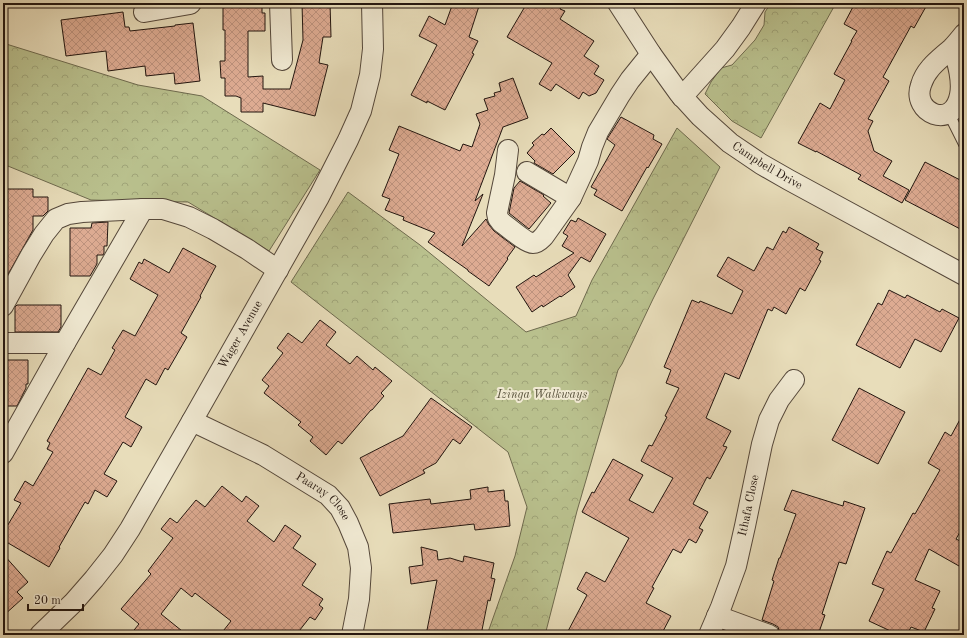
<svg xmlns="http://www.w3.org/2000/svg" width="967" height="638" viewBox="0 0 967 638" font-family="'Old Standard TT',serif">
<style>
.park{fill:url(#park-crowns);stroke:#6e6a4e}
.building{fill:url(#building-cross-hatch);stroke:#22150f}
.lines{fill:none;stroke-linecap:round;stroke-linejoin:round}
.lane-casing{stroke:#54473a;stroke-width:12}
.street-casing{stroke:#54473a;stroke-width:22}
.lane{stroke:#f0e9d2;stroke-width:10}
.street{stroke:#f0e9d2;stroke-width:20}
.labels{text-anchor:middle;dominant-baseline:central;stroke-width:4;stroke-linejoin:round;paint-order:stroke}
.street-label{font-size:12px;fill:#22150f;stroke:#f0e9d2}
.park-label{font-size:12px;font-style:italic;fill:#57513b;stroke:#f0e9d2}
</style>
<defs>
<pattern id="park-crowns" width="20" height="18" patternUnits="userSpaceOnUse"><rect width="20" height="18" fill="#b9c08d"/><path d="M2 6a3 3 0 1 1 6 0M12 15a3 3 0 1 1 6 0" fill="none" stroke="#9fa478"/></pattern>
<pattern id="building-cross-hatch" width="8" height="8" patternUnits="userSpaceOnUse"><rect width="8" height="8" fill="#ddab92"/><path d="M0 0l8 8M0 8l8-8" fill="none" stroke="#bd927d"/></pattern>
</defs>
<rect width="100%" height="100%" fill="#e8ddba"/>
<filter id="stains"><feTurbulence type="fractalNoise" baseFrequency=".005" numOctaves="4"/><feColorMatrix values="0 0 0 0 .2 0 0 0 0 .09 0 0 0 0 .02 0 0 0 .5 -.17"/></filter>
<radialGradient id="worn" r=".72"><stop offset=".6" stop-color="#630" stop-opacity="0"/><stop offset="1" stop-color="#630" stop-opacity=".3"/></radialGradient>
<g class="park">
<polygon points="771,3 836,3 761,138 732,121 705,94 711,82 721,68 732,65 755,40 764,25 765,12"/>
<polygon points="3,43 138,85 202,96 320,170 269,251 188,202 91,200 3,164"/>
<polygon points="677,128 720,167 653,299 622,364 618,370 577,511 545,635 487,635 515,556 527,507 508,452 291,282 348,192 420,245 526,332 576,316 592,280"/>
</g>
<g class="building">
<polygon points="223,3 262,3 262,13 265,13 265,31 248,31 248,77 263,76 263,89 290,89 303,40 302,3 330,3 331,37 323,37 319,63 328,65 315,116 263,103 263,112 241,112 241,98 236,96 225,96 225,78 221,78 220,61 225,61 225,30 223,30"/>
<polygon points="453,3 480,3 469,37 478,41 472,53 474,54 445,110 427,101 427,103 411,95 437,45 419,36 429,16 445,25"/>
<polygon points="527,3 564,3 560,9 565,11 560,19 594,41 584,56 599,66 594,74 604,80 596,93 589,96 583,92 579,99 556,84 551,91 539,84 552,63 507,37"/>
<polygon points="855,3 928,3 914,28 911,26 883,77 889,81 868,119 873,121 868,131 874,151 892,161 883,176 909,190 902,203 858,179 861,175 816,151 816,152 798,143 820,103 830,109 845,80 834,74 852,41 851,41 857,31 844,24"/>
<polygon points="123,12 125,27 129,27 130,31 175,26 175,25 193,23 200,81 175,84 174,73 146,76 145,66 108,71 106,51 66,56 61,20"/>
<polygon points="513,78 528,118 503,127 475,201 483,194 462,246 486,219 489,225 494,231 515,247 507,258 508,259 489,286 468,271 468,270 428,242 435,233 403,220 404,217 385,210 390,199 382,196 399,154 389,150 399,126 460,151 463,144 472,147 480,124 476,114 488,110 484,99 495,96 494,93 501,91 499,83"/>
<polygon points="621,117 654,135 653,139 662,144 648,168 647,167 622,211 594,195 597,190 591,187 615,145 607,139"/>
<polygon points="551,128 575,152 553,174 534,163 535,161 527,153 534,145 532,143 542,134 544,135"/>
<polygon points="925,162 964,182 964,231 905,200"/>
<polygon points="520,181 544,195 543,196 551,203 529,229 509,213 514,188"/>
<polygon points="3,189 33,189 33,197 48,197 48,211 43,216 33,216 33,230 6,278 3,277"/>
<polygon points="578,218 606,234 590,262 581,257 568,275 575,287 561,297 560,296 543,307 542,305 532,312 516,287 534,275 536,277 574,253 562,246 568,236 563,233 571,220 576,222"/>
<polygon points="108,222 107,246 104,246 104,253 103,255 97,255 97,264 90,276 70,276 70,228 91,228 92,223"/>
<polygon points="789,227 819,244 816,249 823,252 819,260 821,261 805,291 800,288 786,314 774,307 772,311 768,309 739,379 725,373 706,418 731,431 723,446 727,447 710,479 707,477 693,504 708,512 699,528 703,530 696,543 689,539 681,553 673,549 652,587 654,588 646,603 671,616 661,635 566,635 587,595 577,589 586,572 605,582 629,538 582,512 592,492 594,493 613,459 643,475 629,500 653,513 673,478 641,461 649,445 652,446 667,417 665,416 679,388 666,383 671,370 664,367 692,300 699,303 700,301 732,314 743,291 717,276 728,257 754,271 767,247 773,250 783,231 786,233"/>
<polygon points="183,248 216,266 200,296 201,297 181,333 187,337 168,370 165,368 156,385 146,379 125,417 142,427 131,447 123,442 104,474 117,481 107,497 95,490 88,504 85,502 59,547 60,548 49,567 3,540 3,533 21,503 14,500 25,481 33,486 53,452 47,449 50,443 47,441 88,368 101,375 115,350 112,348 123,330 135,336 158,295 130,279 139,262 142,264 144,259 169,273"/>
<polygon points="889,290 905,298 907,295 940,312 942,309 959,318 941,352 915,339 900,368 856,345 878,303 882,305"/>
<polygon points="17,305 61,305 61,327 58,332 15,332 15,307"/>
<polygon points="320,320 336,332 326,345 350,364 357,356 373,370 375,367 392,381 381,393 384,396 372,410 371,410 342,444 338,441 326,455 310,441 313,437 298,425 301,422 264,393 269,386 262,380 283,353 277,348 288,333 302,343"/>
<polygon points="3,360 28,360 28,384 26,384 26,388 17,406 3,406"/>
<polygon points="859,388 905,412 878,464 832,440"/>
<polygon points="431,398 472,427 460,444 453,439 436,463 423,470 425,473 380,496 360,458 403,436"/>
<polygon points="964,412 964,525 956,539 964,543 964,557 959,566 929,549 915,580 940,591 932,608 935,609 924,632 911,627 907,635 899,635 869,621 884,589 872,584 887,551 891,553 913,513 915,514 940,470 928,463 945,432 951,436"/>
<polygon points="222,486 242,502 246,496 259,506 247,521 274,542 285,525 301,536 293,548 316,564 302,585 323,599 319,605 323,608 315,620 310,617 296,635 220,635 231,621 195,593 192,597 181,588 161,614 187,635 130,635 139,624 121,609 151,574 148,571 173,538 161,529 170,518 177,523 196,500 205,507"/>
<polygon points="488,487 488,492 504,490 505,501 508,501 510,526 475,530 474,524 393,533 389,504 430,499 431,504 471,499 470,490"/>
<polygon points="792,490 843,506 844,501 865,508 846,564 839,562 822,614 825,615 818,635 780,635 780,633 778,627 773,624 762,620 774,581 772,580 779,558 780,558 796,514 784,510"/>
<polygon points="421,547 437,551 438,560 450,558 463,562 464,556 494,563 491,578 495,579 490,601 488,600 481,635 426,635 437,580 411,584 409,567 423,565"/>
<polygon points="3,554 28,582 17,592 23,598 3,616"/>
</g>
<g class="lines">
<defs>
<polyline id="lane" points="949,114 964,144"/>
<g id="street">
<polyline points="280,3 282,60"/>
<path id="s1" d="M 618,3 L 651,54 L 679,93 L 700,116 L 730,143 L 761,164 L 789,180 L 964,275"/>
<polyline points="144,12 190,4 191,3"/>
<path d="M 953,47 C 957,61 963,80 960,95 C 953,131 911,113 921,85 C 926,68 940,59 952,48 C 956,44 960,39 964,34"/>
<polyline points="682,97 725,49 741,27 756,3"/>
<path d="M 508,150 L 505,175 L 499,203 L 497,213 L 498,218 L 501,222 C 508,227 526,243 533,243 C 538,243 541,239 544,236 L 571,198 L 588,161 L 592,147 L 598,132 L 620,95 L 630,80 L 651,54"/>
<polyline points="527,172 571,198"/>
<polyline points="3,306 31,255 44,234 56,219 68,214 82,212 143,209 163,209 189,217 213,229 247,249 278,270"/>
<polyline points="3,343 65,343"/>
<path id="s2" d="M 192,421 L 263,455 L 328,495 L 340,508 L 348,523 L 358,547 L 361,568 L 359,599 L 352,635"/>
<polyline points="3,453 65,343 143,209"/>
<polyline points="717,616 769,635"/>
<path id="s3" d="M 40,635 L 73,603 L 94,579 L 113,555 L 130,529 L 192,421 L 319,197 L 348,140 L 361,111 L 370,75 L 373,49 L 372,3"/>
<path id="s4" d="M 709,635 L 721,607 L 736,566 L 745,526 L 762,444 L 769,420 L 779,400 L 794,380"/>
</g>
</defs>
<use href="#lane" class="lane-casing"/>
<use href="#street" class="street-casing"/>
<use href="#lane" class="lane"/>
<use href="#street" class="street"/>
</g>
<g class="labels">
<g class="street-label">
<text stroke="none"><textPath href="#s1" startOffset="224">Campbell Drive</textPath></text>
<text stroke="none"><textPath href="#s3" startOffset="363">Wager Avenue</textPath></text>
<text stroke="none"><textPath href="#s2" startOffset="152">Paaray Close</textPath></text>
<text stroke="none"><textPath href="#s4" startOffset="136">Ithafa Close</textPath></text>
</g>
<g class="park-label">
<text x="542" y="395">Izinga Walkways</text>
</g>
</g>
<rect width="967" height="638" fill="none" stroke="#e8ddba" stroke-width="16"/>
<rect x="4" y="4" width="959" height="630" fill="none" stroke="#22150f" stroke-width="2"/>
<rect x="8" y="8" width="951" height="622" fill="none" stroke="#22150f"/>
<path d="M28 604v6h55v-6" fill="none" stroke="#22150f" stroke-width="2"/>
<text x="34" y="604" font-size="12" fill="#22150f" stroke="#f0e9d2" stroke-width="3" paint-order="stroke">20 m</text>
<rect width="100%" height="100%" filter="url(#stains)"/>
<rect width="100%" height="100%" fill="url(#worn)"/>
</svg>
